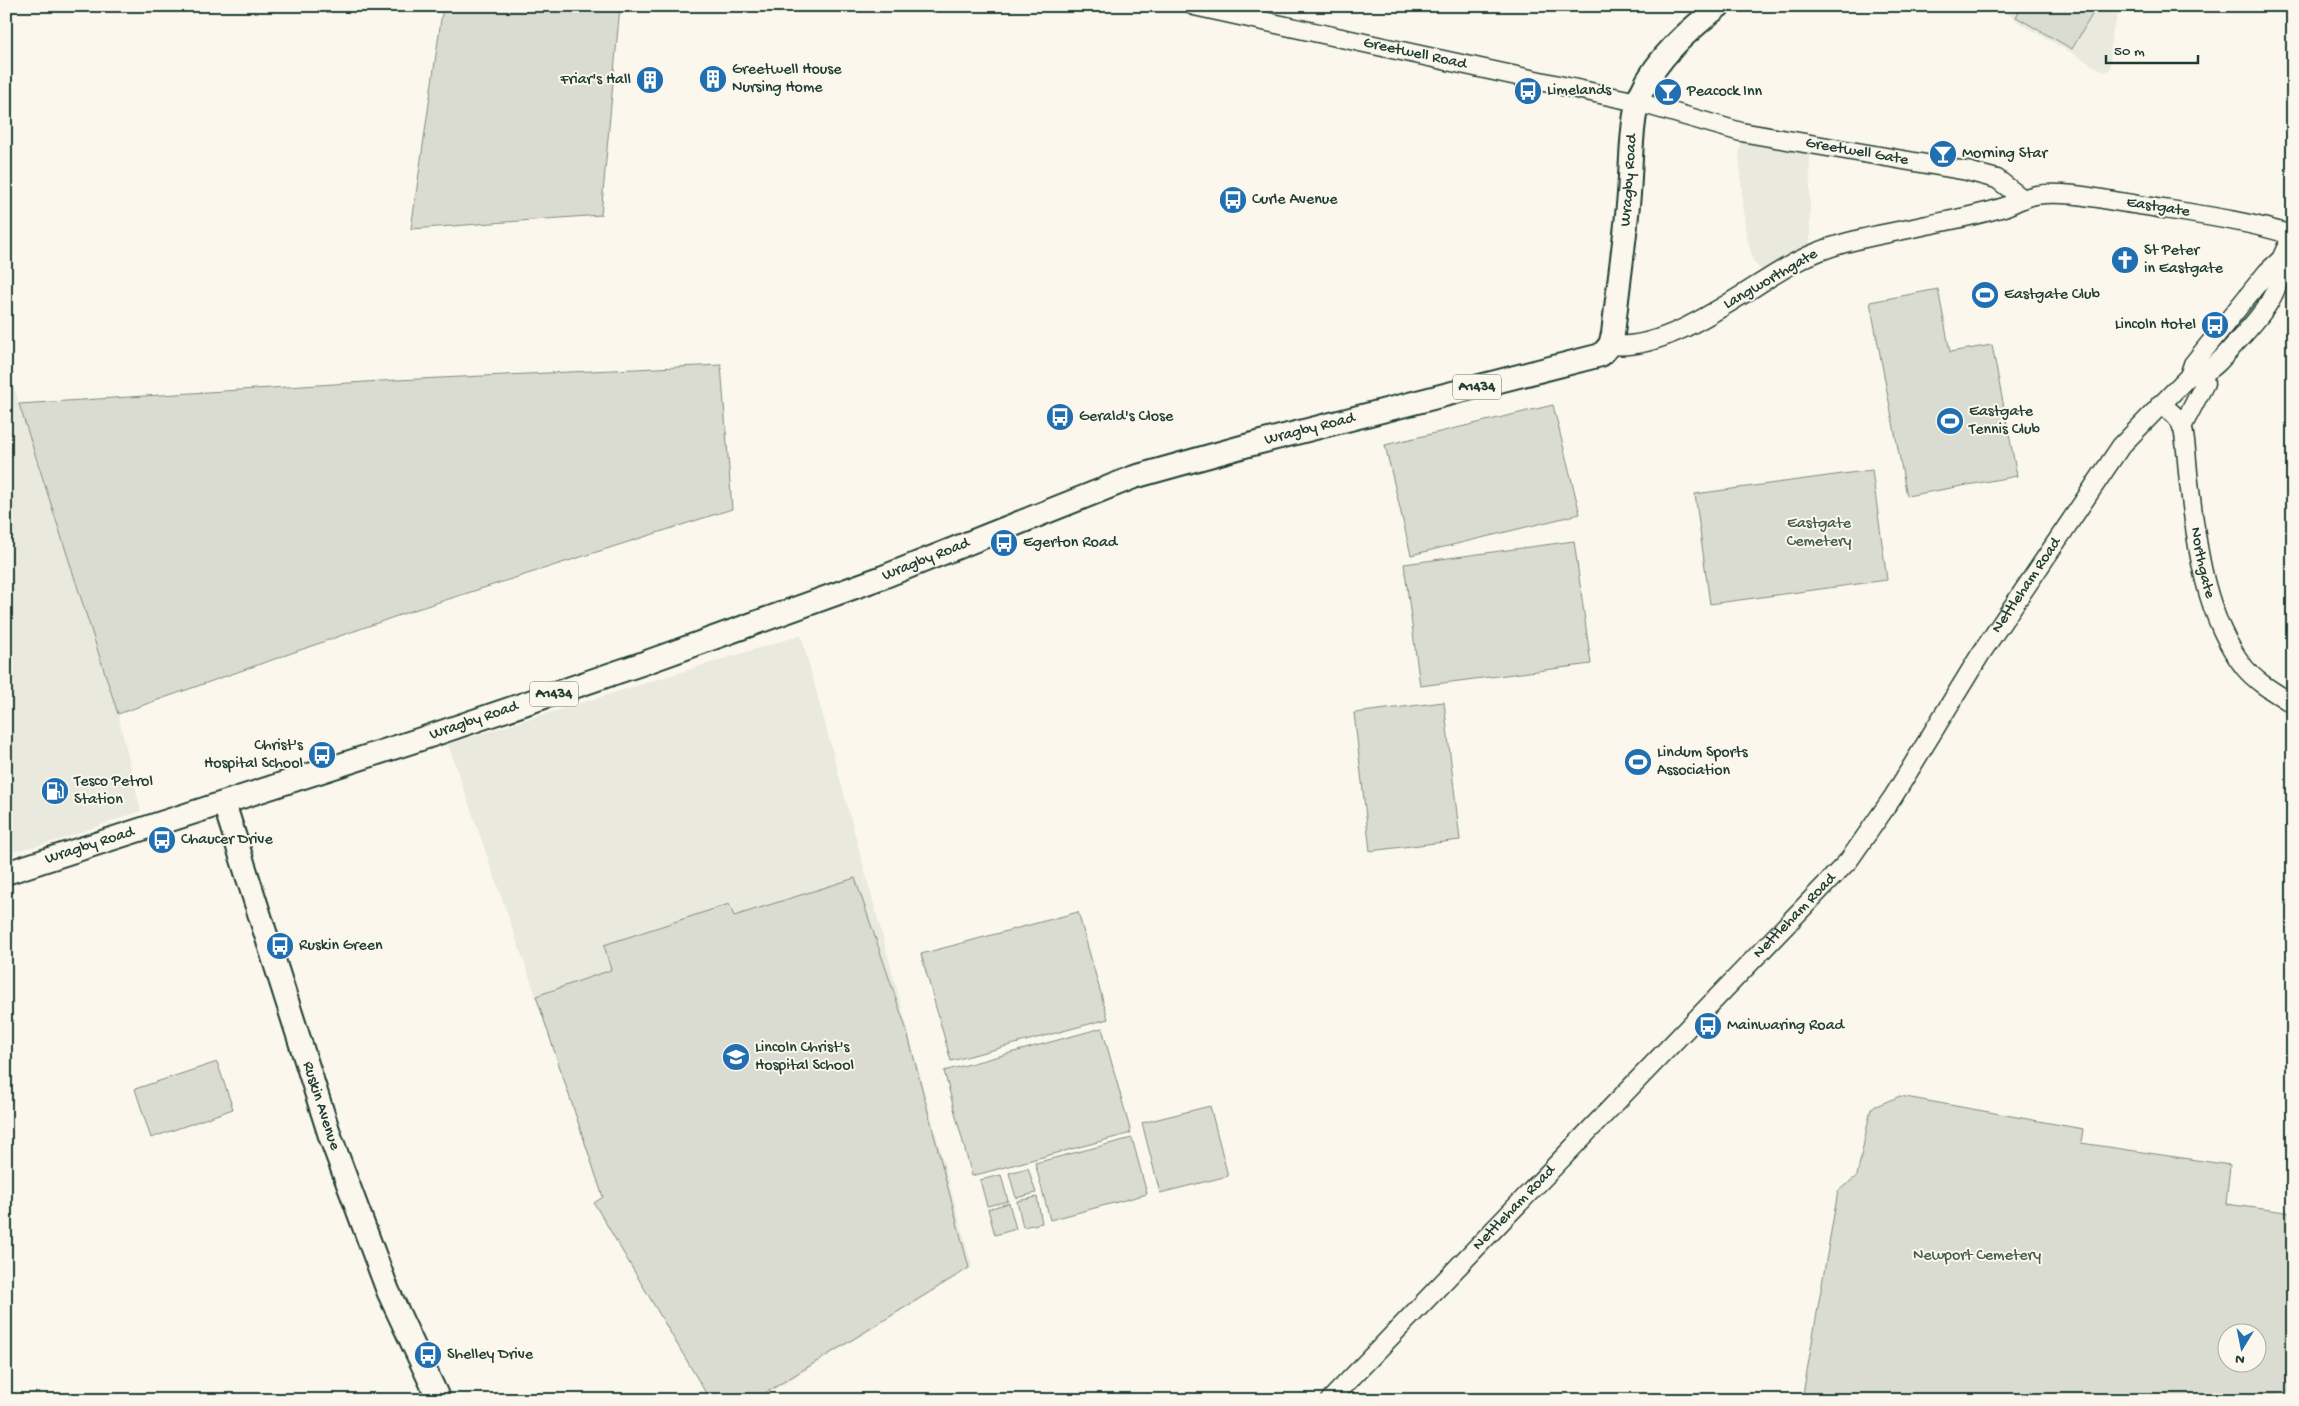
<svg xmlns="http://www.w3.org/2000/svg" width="2299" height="1406" viewBox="0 0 2299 1406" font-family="'Gochi Hand',sans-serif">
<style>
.built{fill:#eae9de}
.green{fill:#dbdcd1;stroke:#7d8c82;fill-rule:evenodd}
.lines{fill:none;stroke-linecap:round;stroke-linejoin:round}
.minor-casing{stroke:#1f3d34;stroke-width:21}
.major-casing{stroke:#1f3d34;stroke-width:26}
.minor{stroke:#fbf7ec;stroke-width:18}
.major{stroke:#fbf7ec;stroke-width:22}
.labels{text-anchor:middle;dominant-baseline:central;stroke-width:4;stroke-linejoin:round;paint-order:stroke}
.shield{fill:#fbf7ec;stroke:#61756b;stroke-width:1}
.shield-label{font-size:15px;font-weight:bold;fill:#1f3d34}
.street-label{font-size:16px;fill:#1f3d34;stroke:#fbf7ec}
.poi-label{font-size:16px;fill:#1f3d34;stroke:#fbf7ec;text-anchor:start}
.park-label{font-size:16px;fill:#455d53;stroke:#fbf7ec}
</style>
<rect width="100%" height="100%" fill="#fbf7ec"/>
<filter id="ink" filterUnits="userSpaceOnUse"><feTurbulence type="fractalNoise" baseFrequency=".02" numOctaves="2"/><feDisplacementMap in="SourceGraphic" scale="10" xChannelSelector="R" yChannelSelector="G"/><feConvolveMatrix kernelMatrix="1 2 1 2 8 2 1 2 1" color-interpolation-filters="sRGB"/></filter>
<g filter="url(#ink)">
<g class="built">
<polygon points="1998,6 2121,6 2112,33 2110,69 2105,72 2021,24"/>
<polygon points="1742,141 1810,151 1810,252 1770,271 1760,269 1753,261 1745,228 1739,154"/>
<polygon points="6,363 118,714 141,811 53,842 6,853"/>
<polygon points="801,635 972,1267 758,1400 710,1400 594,1203 603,1197 536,996 448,744"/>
</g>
<g class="green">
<polygon points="443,6 620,6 601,215 411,229"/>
<polygon points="2022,6 2097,6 2072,49 2016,17"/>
<polygon points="2277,267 2263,296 2244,323 2197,372"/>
<polygon points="1938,289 1950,352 1992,345 2017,476 1907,496 1870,302"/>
<polygon points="721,365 732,509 414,610 118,714 19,404 397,380"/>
<polygon points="1553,405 1580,514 1411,555 1385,445"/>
<polygon points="1872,470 1887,580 1710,604 1695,494"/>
<polygon points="1574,541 1591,664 1420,686 1404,564"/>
<polygon points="1444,702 1460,840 1370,851 1354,713"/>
<polygon points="855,878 906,1028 969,1268 754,1400 710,1400 594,1203 603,1197 536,996 611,970 604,945 729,904 734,916"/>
<polygon points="1078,912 1108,1019 951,1061 921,954"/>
<polygon points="1102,1028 1131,1133 972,1176 944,1071"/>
<polygon points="217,1062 233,1109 151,1138 135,1089"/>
<path d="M 1900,1096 L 2083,1129 L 2081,1143 L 2230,1165 L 2226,1204 L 2293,1213 L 2293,1397 L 2267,1394 L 2265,1400 L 1802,1400 L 1838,1191 L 1857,1176 L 1871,1108 ZM 2226,1334 L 2256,1334 L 2256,1364 L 2226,1364 Z"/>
<polygon points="1210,1106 1228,1176 1160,1193 1142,1123"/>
<polygon points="1132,1138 1147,1194 1050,1220 1035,1163"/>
<polygon points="1028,1168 1036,1193 1016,1198 1009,1173"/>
<polygon points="1001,1175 1008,1201 987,1206 980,1180"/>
<polygon points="1037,1197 1042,1223 1023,1227 1017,1201"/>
<polygon points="1009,1203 1016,1229 995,1235 988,1209"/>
</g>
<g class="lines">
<defs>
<g id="minor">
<path id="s1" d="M 1194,6 L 1637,102 L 1741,132 L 1967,171 L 1997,179 L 2023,199"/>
<path d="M 2189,376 C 2193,375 2199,375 2204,373 C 2216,367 2226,354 2235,344 C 2257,320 2283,294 2281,259"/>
<path id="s2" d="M 2160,404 C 2169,410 2180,418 2183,429 C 2187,448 2187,470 2190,490 C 2197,549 2206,618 2244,667 C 2257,683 2276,693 2293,704"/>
<polyline points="2182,427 2205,383 2203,373"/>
<path id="s3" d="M 1330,1400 L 1849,860 L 1893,797 L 1980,655 L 2121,446 L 2189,376 L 2193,364 L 2267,272 L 2281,259 L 2292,235 C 2240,219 2186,213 2133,204 C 2104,200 2065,190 2036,195 C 2025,197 2014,203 2004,207 C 1979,215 1952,220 1927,225 C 1883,235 1837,240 1796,262 C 1745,289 1671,352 1610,345"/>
</g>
<g id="major">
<path id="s4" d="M 224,803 L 330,1136 L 388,1291 L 439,1400"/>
<path id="s5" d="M 6,873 L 424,738 L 644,663 L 883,577 L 1134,477 L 1245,446 L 1601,355 L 1610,345 L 1613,334 C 1618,287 1625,241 1629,194 C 1631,169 1631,113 1641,93 C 1658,56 1688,31 1719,6"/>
</g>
</defs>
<use href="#minor" class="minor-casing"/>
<use href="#major" class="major-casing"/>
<use href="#minor" class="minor"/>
<use href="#major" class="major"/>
</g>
</g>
<defs>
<symbol id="building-disc" viewBox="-11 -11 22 22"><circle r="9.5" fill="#1f6fb2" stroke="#fbf7ec"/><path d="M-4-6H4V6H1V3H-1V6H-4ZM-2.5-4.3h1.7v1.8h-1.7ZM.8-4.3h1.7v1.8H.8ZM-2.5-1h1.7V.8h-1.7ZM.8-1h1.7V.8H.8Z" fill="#fff"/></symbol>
<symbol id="bus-disc" viewBox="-11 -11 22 22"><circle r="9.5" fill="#1f6fb2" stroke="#fbf7ec"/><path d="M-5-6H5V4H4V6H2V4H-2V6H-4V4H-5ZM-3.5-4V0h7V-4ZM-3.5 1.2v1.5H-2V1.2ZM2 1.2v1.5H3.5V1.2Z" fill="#fff"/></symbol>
<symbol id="bar-disc" viewBox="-11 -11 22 22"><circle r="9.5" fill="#1f6fb2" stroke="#fbf7ec"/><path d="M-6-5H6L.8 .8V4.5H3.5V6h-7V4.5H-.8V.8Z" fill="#fff"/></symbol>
<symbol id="church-disc" viewBox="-11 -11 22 22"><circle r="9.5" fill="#1f6fb2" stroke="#fbf7ec"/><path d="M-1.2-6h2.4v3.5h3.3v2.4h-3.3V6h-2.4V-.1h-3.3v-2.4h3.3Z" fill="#fff"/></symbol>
<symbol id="stadium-disc" viewBox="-11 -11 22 22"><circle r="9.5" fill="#1f6fb2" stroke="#fbf7ec"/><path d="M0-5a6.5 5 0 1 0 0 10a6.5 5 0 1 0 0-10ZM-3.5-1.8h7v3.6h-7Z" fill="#fff"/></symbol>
<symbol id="fuel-disc" viewBox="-11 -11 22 22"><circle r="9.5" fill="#1f6fb2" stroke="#fbf7ec"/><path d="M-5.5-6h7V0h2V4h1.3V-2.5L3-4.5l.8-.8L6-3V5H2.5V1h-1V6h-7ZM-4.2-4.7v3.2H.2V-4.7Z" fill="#fff"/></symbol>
<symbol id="school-disc" viewBox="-11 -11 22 22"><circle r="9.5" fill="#1f6fb2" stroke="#fbf7ec"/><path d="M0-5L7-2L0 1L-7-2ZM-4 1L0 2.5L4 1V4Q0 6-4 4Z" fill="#fff"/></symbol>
</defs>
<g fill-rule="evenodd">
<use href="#building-disc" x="697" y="63" width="32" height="32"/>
<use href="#building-disc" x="634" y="64" width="32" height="32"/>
<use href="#bus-disc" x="1512" y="75" width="32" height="32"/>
<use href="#bar-disc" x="1652" y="76" width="32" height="32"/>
<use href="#bar-disc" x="1927" y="138" width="32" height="32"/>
<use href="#bus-disc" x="1217" y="184" width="32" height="32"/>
<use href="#church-disc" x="2109" y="244" width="32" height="32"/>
<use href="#stadium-disc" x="1969" y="279" width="32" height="32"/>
<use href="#bus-disc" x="2199" y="309" width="32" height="32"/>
<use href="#bus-disc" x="1044" y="401" width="32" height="32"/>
<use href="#stadium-disc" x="1934" y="405" width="32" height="32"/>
<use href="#bus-disc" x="988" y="527" width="32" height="32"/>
<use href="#bus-disc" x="306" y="739" width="32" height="32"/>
<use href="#stadium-disc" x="1622" y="746" width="32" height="32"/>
<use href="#fuel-disc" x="39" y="775" width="32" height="32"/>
<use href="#bus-disc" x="146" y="824" width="32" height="32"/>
<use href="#bus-disc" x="264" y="930" width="32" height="32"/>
<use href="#bus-disc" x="1692" y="1010" width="32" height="32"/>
<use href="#school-disc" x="720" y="1041" width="32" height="32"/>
<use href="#bus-disc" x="412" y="1339" width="32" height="32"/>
</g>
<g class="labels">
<g class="shield">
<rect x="1453" y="374.5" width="48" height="25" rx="4"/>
<rect x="530" y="681.5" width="48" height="25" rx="4"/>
</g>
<g class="shield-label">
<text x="1477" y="387">A1434</text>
<text x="554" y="694">A1434</text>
</g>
<g class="street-label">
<text stroke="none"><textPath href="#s1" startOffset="226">Greetwell Road</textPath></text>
<text stroke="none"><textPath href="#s1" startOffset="679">Greetwell Gate</textPath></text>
<text stroke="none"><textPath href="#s5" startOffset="1858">Wragby Road</textPath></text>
<text transform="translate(2158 208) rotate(9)">Eastgate</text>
<text transform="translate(1771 280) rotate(-30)">Langworthgate</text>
<text stroke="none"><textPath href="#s5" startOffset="1378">Wragby Road</textPath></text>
<text stroke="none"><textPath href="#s5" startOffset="972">Wragby Road</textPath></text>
<text stroke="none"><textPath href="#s2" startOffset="170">Northgate</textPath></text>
<text stroke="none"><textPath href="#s3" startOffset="1076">Nettleham Road</textPath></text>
<text stroke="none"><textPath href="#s5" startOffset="492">Wragby Road</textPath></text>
<text stroke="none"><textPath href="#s5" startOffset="88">Wragby Road</textPath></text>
<text stroke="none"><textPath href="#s3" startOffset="671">Nettleham Road</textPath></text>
<text stroke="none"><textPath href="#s4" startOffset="318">Ruskin Avenue</textPath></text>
<text stroke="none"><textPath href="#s3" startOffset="266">Nettleham Road</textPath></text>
</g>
<g class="poi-label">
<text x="732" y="70">Greetwell House<tspan x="732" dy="18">Nursing Home</tspan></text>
<text x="631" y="80" text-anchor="end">Friar's Hall</text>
<text x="1547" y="91">Limelands</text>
<text x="1687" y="92">Peacock Inn</text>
<text x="1962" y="154">Morning Star</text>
<text x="1252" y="200">Curle Avenue</text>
<text x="2144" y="251">St Peter<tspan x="2144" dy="18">in Eastgate</tspan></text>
<text x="2004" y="295">Eastgate Club</text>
<text x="2196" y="325" text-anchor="end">Lincoln Hotel</text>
<text x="1969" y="412">Eastgate<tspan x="1969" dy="18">Tennis Club</tspan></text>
<text x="1079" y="417">Gerald's Close</text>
<text x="1023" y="543">Egerton Road</text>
<text x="303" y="746" text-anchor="end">Christ's<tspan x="303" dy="18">Hospital School</tspan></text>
<text x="1657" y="753">Lindum Sports<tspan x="1657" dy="18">Association</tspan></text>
<text x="74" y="782">Tesco Petrol<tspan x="74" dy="18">Station</tspan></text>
<text x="181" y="840">Chaucer Drive</text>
<text x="299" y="946">Ruskin Green</text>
<text x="1727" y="1026">Mainwaring Road</text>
<text x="755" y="1048">Lincoln Christ's<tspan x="755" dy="18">Hospital School</tspan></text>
<text x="447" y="1355">Shelley Drive</text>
</g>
<g class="park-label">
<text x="1819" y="524">Eastgate<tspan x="1819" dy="18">Cemetery</tspan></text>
<text x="1977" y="1256">Newport Cemetery</text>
</g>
</g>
<rect width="2299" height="1406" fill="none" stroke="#fbf7ec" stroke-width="25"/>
<rect x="12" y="12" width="2274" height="1381" fill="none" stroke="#1f3d34" stroke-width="2" filter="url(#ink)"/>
<g transform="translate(2242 1348) rotate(190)"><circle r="24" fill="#fbf7ec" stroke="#a3ada2"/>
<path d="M0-4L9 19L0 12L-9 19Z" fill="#1f6fb2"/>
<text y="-8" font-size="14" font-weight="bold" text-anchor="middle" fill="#1f3d34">N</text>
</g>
<path d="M2106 55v8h92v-8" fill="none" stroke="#1f3d34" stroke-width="2.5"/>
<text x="2114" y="55" font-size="15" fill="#1f3d34" stroke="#fbf7ec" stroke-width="4" paint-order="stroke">50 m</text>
</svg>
